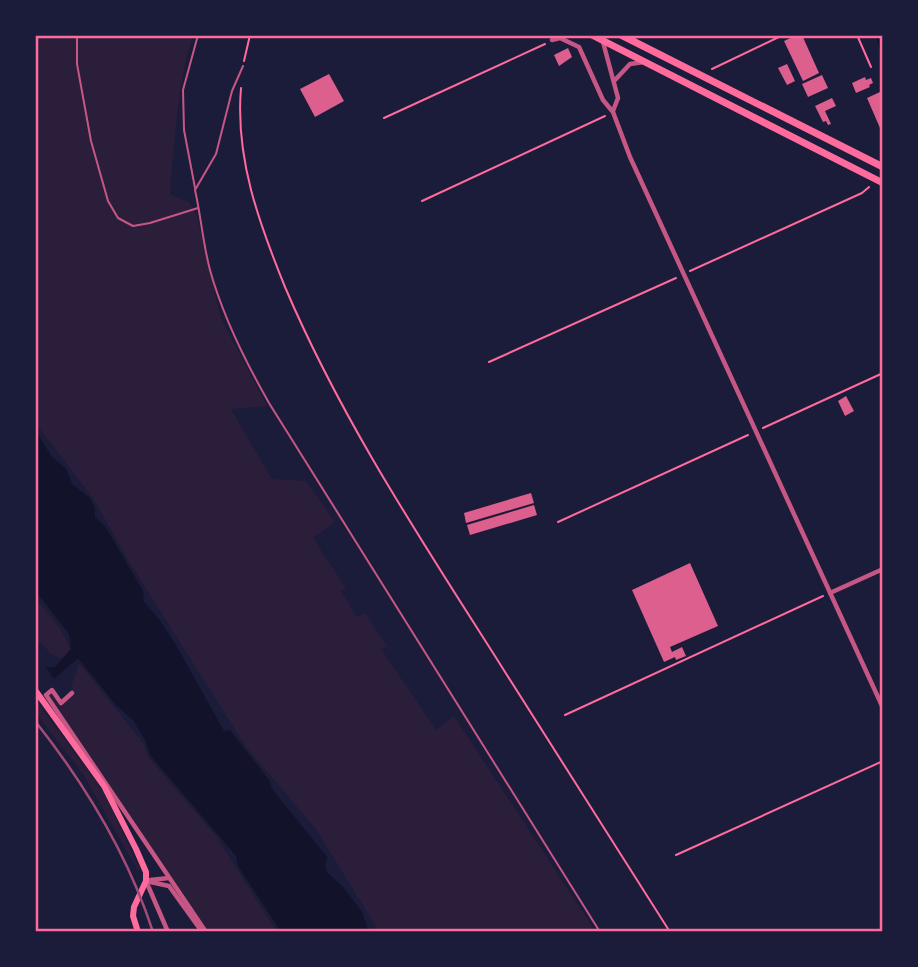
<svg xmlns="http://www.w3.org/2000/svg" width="918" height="967" viewBox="0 0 918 967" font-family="'Crimson Pro',serif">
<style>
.green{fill:#2a1e3b}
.water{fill:#12122b}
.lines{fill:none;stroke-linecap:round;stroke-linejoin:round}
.stream{stroke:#12122b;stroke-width:2.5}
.building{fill:#dd5f8e}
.path{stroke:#ff6b9d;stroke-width:2}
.service{stroke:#c65784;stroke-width:2}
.minor{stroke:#c65784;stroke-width:4.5}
.secondary{stroke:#ff6b9d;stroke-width:6}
.trunk{stroke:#ff6b9d;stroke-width:7}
.rail{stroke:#a44b75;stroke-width:2.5}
.neatline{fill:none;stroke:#ff6b9d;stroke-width:2.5}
</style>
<rect width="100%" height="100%" fill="#1b1b3a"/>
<g class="green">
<path d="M 35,35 L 193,35 C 177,86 175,140 170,194 L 190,203 L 197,216 L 221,318 L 267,406 L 231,409 L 272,479 L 306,481 L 335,522 L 313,538 L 346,588 L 341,591 L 357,617 L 365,613 L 387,646 L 382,650 L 436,730 L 454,716 L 596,932 L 379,932 L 316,829 L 246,747 L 128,560 L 93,498 L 35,423 Z"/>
<path d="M 35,598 C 49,614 63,628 70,649 L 66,656 L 60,658 L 50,653 L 40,642 L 35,646 Z"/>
<polygon points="79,663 144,744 149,758 216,836 277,932 206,932 46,695 52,690 61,702 72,693 71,687"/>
<polygon points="35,699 105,794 140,870 138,871 83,774 35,712"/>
</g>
<polygon class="water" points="35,430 52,457 66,469 72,484 89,497 95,508 95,517 105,526 143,591 144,602 159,619 176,645 224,731 230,730 269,780 272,789 327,857 325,867 327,872 343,887 362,912 369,932 281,932 238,866 236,856 150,755 146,742 133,720 116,705 78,658 54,679 46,667 55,667 71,649 69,634 35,590"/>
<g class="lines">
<polyline class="stream" points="876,35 883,53"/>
</g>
<g class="building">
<polygon points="797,35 802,35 819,73 803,81 784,41"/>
<polygon points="568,48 572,57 559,66 554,55"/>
<polygon points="787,64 795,81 787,85 778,68"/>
<polygon points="329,74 344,101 315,117 300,89"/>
<polygon points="822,75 828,88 808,97 802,84"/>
<polygon points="865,77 866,80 871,78 873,83 869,85 870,87 856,93 852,83"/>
<polygon points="880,92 883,100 883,135 867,98"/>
<polygon points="832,98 836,106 825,111 831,124 828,125 826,121 823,122 815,106"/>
<polygon points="846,396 854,411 845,416 838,401"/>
<polygon points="531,493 534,503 466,523 464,513"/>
<polygon points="534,505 537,515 470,535 467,525"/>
<polygon points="690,563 718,626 670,647 672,652 682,647 686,656 676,660 675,657 664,662 632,590"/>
</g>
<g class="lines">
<g class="path">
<polyline points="857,35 871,67"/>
<polyline points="244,61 250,35"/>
<polyline points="712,69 783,35"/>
<path d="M 241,88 C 235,158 259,223 285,287 C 342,421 422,541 500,664 C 557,753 613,843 670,932"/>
<polyline points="384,118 545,44"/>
<polyline points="422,201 605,116"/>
<polyline points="690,271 862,193 869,187"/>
<polyline points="489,362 676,278"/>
<polyline points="763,428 883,373"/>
<polyline points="558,522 748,435"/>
<polyline points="565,715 823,596"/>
<polyline points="676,855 883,761"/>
</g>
<g class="service">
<polyline points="77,35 77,64 91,141 108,201 118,218 133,226 150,223 198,208"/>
<path d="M 243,66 L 232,91 L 216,154 L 195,190 C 201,216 203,244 210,270 C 223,317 245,361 269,403 L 600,932"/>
<polyline points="195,188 184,130 183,90 198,35"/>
</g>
<g class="minor">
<polyline points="882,35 883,38"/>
<polyline points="552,40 560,38 579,47 603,100 613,112 630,157 883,708"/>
<polyline points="603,42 618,98 613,111"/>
<polyline points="615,80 630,64 644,62"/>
<polyline points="830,593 883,569"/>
<polyline points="72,693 61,703 52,690 46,695 206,932"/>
<polyline points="150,880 169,878"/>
<polyline points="146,881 169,886 200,929"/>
<polyline points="146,881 168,932"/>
</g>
<polyline class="secondary" points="35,690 104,786 136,849 146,872 146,881 134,907 133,916 138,932"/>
<g class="trunk">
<polyline points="592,35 883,183"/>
<polyline points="621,35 883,167"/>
</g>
<path class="rail" d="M 35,721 C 85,784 128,855 153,932"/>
</g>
<rect width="918" height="967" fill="none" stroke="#1b1b3a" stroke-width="74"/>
<rect x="37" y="37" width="844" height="893" class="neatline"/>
</svg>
